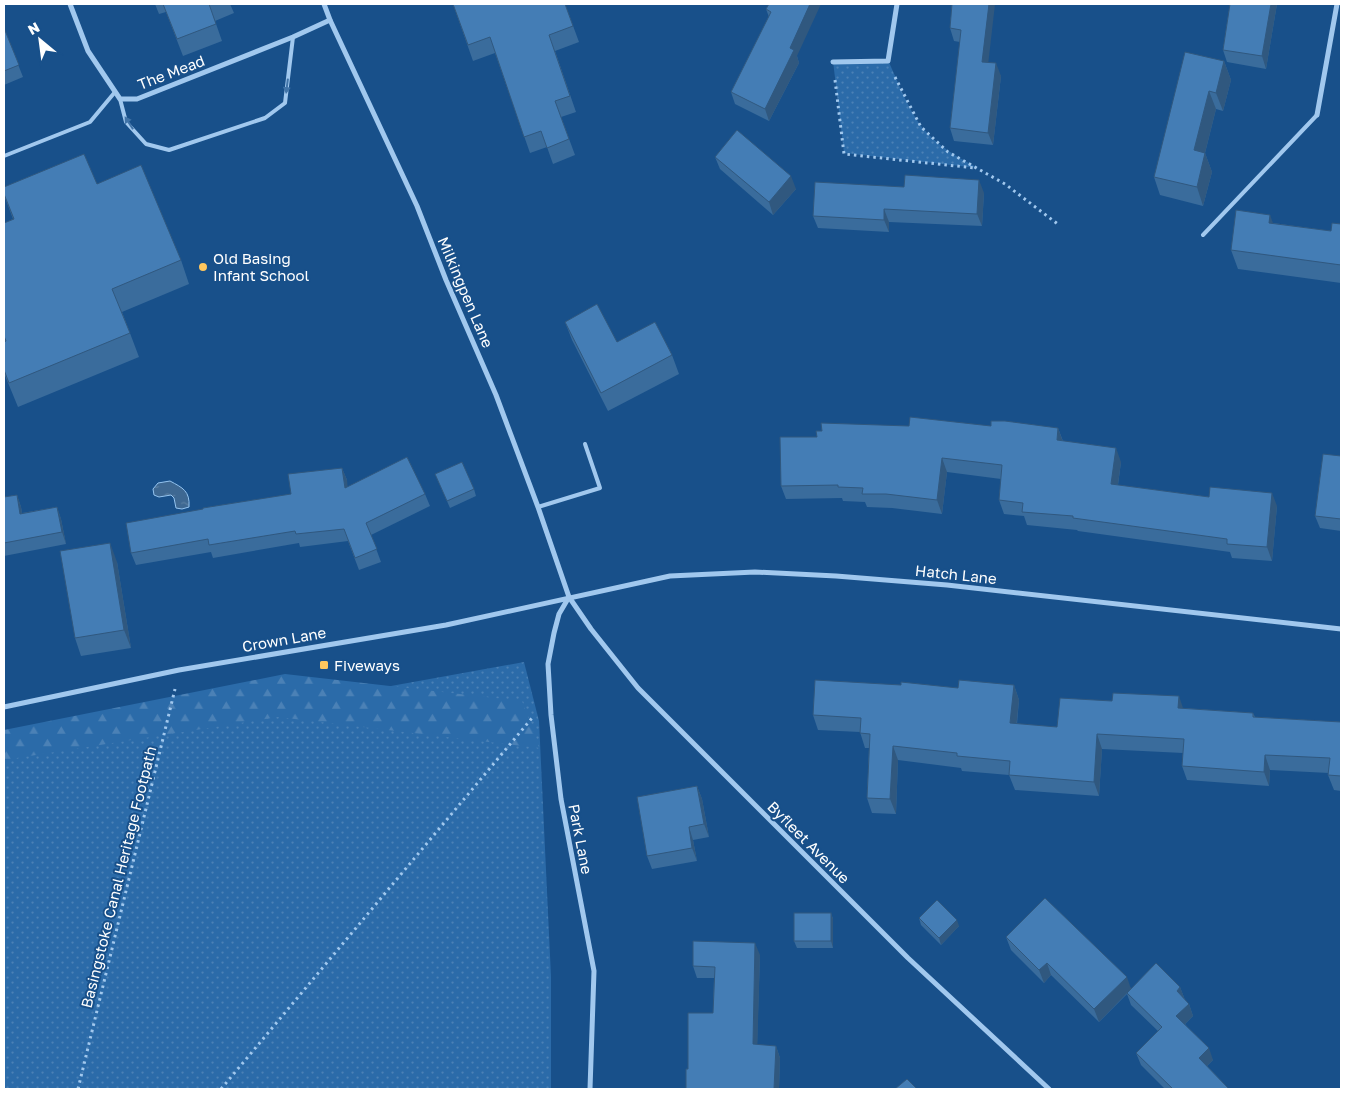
<svg xmlns="http://www.w3.org/2000/svg" width="1345" height="1093" viewBox="0 0 1345 1093" font-family="'Golos Text',sans-serif">
<style>
.green{fill:url(#green-dots)}
.forest{fill:url(#forest-firs)}
.water{fill:url(#water-ripples);stroke:#94c4f0}
.lines{fill:none;stroke-linecap:round;stroke-linejoin:round}
.path{stroke:#a1c8ee;stroke-width:3;stroke-dasharray:2.5 4;stroke-linecap:butt}
.service{stroke:#a1c8ee;stroke-width:4}
.minor{stroke:#a1c8ee;stroke-width:5}
.wall{fill:#3a6c9c}
.shaded-wall{fill:#30587f}
.building{fill:#447db5;stroke:#30587f}
.oneway{fill:#4174a8}
.poi-dot{fill:#ffc75e;stroke:#18508a;stroke-width:2}
.labels{text-anchor:middle;dominant-baseline:central;stroke-width:4;stroke-linejoin:round;paint-order:stroke}
.street-label{font-size:15px;fill:#fff;stroke:#18508a}
.poi-label{font-size:15px;fill:#fff;stroke:#18508a;text-anchor:start}
</style>
<defs>
<pattern id="green-dots" width="8" height="8" patternUnits="userSpaceOnUse" patternTransform="scale(1.25)"><rect width="8" height="8" fill="#2b6ba9"/><path d="M2 2h.1M6 6h.1" fill="none" stroke="#4b81b6" stroke-width="1.8" stroke-linecap="round"/></pattern>
<pattern id="forest-firs" width="22" height="20" patternUnits="userSpaceOnUse" patternTransform="scale(1.25)"><rect width="22" height="20" fill="#2b6ba9"/><path d="M5 1l3.5 6h-7zM16 11l3.5 6h-7z" fill="#4b81b6"/></pattern>
<pattern id="water-ripples" width="26" height="14" patternUnits="userSpaceOnUse" patternTransform="scale(1.25)"><rect width="26" height="14" fill="#3e6892"/><path d="M2 4q2-2 4 0t4 0M15 11q2-2 4 0t4 0" fill="none" stroke="#5b7fa2"/></pattern>
</defs>
<rect width="100%" height="100%" fill="#18508a"/>
<g class="green">
<path d="M 888,60 C 897,80 908,109 921,126 C 936,145 957,157 978,168 L 844,153 L 833,61 Z"/>
<polygon points="524,662 539,721 551,977 551,1089 4,1089 4,756"/>
</g>
<polygon class="forest" points="285,674 522,701 540,748 278,717 4,760 4,730"/>
<path class="water" d="M 170,481 C 183,488 190,491 189,507 L 182,509 L 176,508 L 174,498 L 171,495 L 159,497 L 154,495 L 153,489 L 158,483 Z"/>
<g class="lines">
<g class="path">
<polyline points="895,77 921,127 948,152 1005,184 1059,225"/>
<polyline points="835,80 844,154 975,168"/>
<polyline points="78,1089 175,689"/>
<polyline points="221,1089 532,718"/>
</g>
<g class="service">
<polyline points="120,99 126,122 146,144 169,150 265,118 285,103 293,37"/>
<polyline points="4,156 90,122 115,92"/>
<polyline points="1203,235 1317,115"/>
<polyline points="538,507 600,488 585,444"/>
</g>
<g class="minor">
<polyline points="70,4 88,51 120,99 137,99 293,37 330,20"/>
<polyline points="324,4 330,20 417,206 446,280 496,395 538,507 569,597 591,629 638,688 908,958 1049,1089"/>
<polyline points="833,62 888,61 897,4"/>
<polyline points="1317,115 1337,4"/>
<polyline points="569,597 559,614 554,633 548,664 551,715 561,799 594,971 590,1089"/>
<polyline points="4,707 179,670 446,625 670,576 755,572 836,576 947,585 1341,629"/>
</g>
</g>
<g class="wall">
<polygon points="155,4 230,4 234,13 215,21 222,41 183,56 166,12 159,14"/>
<polygon points="453,4 565,4 579,42 555,51 576,112 561,117 575,155 553,164 547,147 530,153 495,53 473,61"/>
<polygon points="769,4 797,56 799,63 769,121 735,104 731,92 769,17 766,9"/>
<polygon points="952,4 988,62 1001,76 993,145 954,141 950,128 960,42 954,41 950,28"/>
<polygon points="1230,4 1277,4 1266,69 1227,62 1223,50"/>
<polygon points="4,29 23,77 4,85"/>
<polygon points="1224,61 1231,80 1223,111 1216,109 1205,153 1212,172 1203,206 1160,195 1154,177"/>
<polygon points="715,157 796,189 773,215 720,169"/>
<polygon points="97,184 181,260 189,284 122,312 139,357 18,407 4,373 4,342 5,342 4,339 4,223 13,219 4,195"/>
<polygon points="984,193 982,226 889,222 889,232 818,228 813,216"/>
<polygon points="1273,223 1331,231 1341,224 1341,283 1238,269 1231,250"/>
<polygon points="565,322 617,342 672,355 679,374 608,411 572,340"/>
<polygon points="909,426 991,426 1058,428 1063,441 1121,462 1118,485 1277,506 1272,561 1232,558 1230,552 1078,531 1077,530 1027,525 1024,516 1004,514 999,500 1001,479 947,472 942,514 892,508 867,507 865,502 843,501 842,498 786,499 781,486 817,437"/>
<polygon points="1341,456 1341,531 1320,528 1315,516"/>
<polygon points="342,468 347,480 347,487 425,494 430,506 371,535 381,562 359,570 348,541 300,547 299,543 213,558 211,552 136,565 131,553 203,509 291,494"/>
<polygon points="435,474 474,489 476,496 450,508"/>
<polygon points="17,495 21,507 22,513 57,507 61,519 66,544 4,556 4,497"/>
<polygon points="117,562 131,648 81,656 75,638"/>
<polygon points="901,685 958,688 1014,685 1019,700 1017,724 1057,727 1183,708 1253,713 1255,717 1341,722 1341,791 1334,790 1328,775 1329,773 1270,770 1269,786 1187,780 1182,766 1183,753 1102,749 1099,796 1015,790 1009,775 962,771 961,768 898,760 896,814 872,813 867,798 869,748 865,748 860,732 818,730 813,715"/>
<polygon points="697,786 702,799 709,837 693,840 697,861 652,869 647,856"/>
<polygon points="831,913 833,919 833,948 797,948 794,941"/>
<polygon points="919,918 959,926 941,945 921,925"/>
<polygon points="1006,937 1131,988 1180,987 1185,1000 1189,1004 1193,1016 1185,1024 1213,1060 1207,1066 1229,1089 1165,1089 1141,1065 1136,1053 1158,1031 1131,1005 1127,994 1099,1022 1051,975 1044,983 1011,950"/>
<polygon points="760,955 757,1045 776,1046 780,1058 779,1089 686,1089 688,1069 713,1013 714,978 697,978 693,966"/>
</g>
<g class="shaded-wall">
<polygon points="810,4 821,4 797,56 799,63 769,121 765,109 790,48"/>
<polygon points="989,4 995,4 987,74 982,62"/>
<polygon points="1271,4 1277,4 1266,69 1262,56"/>
<polygon points="1224,61 1231,80 1223,111 1216,93"/>
<polygon points="996,63 1001,76 993,145 988,133"/>
<polygon points="1209,91 1216,109 1201,169 1194,150"/>
<polygon points="1205,153 1212,172 1203,206 1197,187"/>
<polygon points="791,176 796,189 773,215 769,202"/>
<polygon points="979,180 984,193 982,226 977,214"/>
<polygon points="884,209 889,222 889,232 884,220"/>
<polygon points="1270,215 1277,234 1269,223"/>
<polygon points="1058,428 1063,442 1057,440"/>
<polygon points="1116,448 1121,462 1116,498 1111,484"/>
<polygon points="942,458 947,472 942,514 937,500"/>
<polygon points="342,468 347,480 349,500 345,488"/>
<polygon points="1272,493 1277,506 1272,561 1267,547"/>
<polygon points="17,495 21,507 24,526 20,514"/>
<polygon points="57,507 61,519 66,544 62,532"/>
<polygon points="110,543 117,562 131,648 124,630"/>
<polygon points="1014,685 1019,700 1015,738 1010,723"/>
<polygon points="1179,696 1184,711 1178,708"/>
<polygon points="1097,734 1102,749 1099,796 1094,782"/>
<polygon points="893,746 898,760 896,814 890,799"/>
<polygon points="1265,755 1270,770 1269,786 1264,772"/>
<polygon points="697,786 702,799 709,837 704,824"/>
<polygon points="689,827 693,840 697,861 692,848"/>
<polygon points="831,913 833,919 833,948 831,941"/>
<polygon points="957,920 959,926 941,945 939,938"/>
<polygon points="755,943 760,955 757,1057 753,1044"/>
<polygon points="1047,963 1051,975 1044,983 1039,970"/>
<polygon points="1127,977 1131,989 1099,1022 1094,1009"/>
<polygon points="1180,987 1185,1000 1177,991"/>
<polygon points="1189,1004 1193,1016 1181,1028 1176,1016"/>
<polygon points="776,1046 780,1058 779,1089 774,1089"/>
<polygon points="1209,1048 1213,1060 1203,1070 1199,1058"/>
</g>
<g class="building">
<polygon points="163,4 210,4 209,4 216,24 177,39"/>
<polygon points="453,4 565,4 573,26 549,35 570,96 555,101 569,139 547,148 541,131 524,137 490,37 468,45"/>
<polygon points="769,4 810,4 790,48 794,50 765,109 731,92 771,12 766,9"/>
<polygon points="952,4 989,4 982,62 996,63 988,133 950,128 961,30 950,28"/>
<polygon points="1230,4 1271,4 1262,56 1223,50"/>
<polygon points="4,28 19,65 4,71"/>
<polygon points="1185,52 1224,61 1216,93 1209,91 1194,150 1205,153 1197,187 1154,177"/>
<polygon points="737,130 791,176 769,202 715,157"/>
<polygon points="84,154 97,184 141,165 181,260 112,289 130,333 9,383 4,370 4,342 6,341 4,336 4,223 14,219 4,194 4,187"/>
<polygon points="905,175 979,180 977,214 884,209 884,220 813,216 815,182 904,187"/>
<polygon points="1236,210 1270,215 1269,223 1331,231 1332,223 1341,224 1341,265 1231,250"/>
<polygon points="597,304 617,342 655,322 672,355 601,393 565,322"/>
<polygon points="910,417 991,426 991,421 1005,421 1058,428 1057,440 1116,448 1111,484 1209,497 1210,487 1272,493 1267,547 1227,544 1227,539 1073,518 1073,516 1022,512 1023,503 999,500 1002,465 942,458 937,500 886,494 862,494 863,488 838,487 838,485 781,486 780,437 817,437 816,431 822,431 821,423 909,426"/>
<polygon points="1323,454 1341,456 1341,519 1315,516"/>
<polygon points="407,457 425,494 366,523 377,549 355,558 344,529 296,534 295,531 209,545 208,539 131,553 126,523 203,509 203,508 291,494 288,474 342,468 345,488"/>
<polygon points="462,462 474,489 447,501 435,474"/>
<polygon points="17,495 20,514 57,507 62,532 4,543 4,497"/>
<polygon points="110,543 124,630 75,638 60,551"/>
<polygon points="815,680 901,685 901,682 958,688 959,680 1014,685 1010,723 1057,727 1060,698 1112,701 1113,693 1179,696 1178,708 1253,713 1253,717 1341,722 1341,776 1328,775 1330,758 1265,755 1264,772 1182,766 1184,739 1097,734 1094,782 1009,775 1010,761 957,756 957,753 893,746 890,799 867,798 870,734 860,733 861,718 813,715"/>
<polygon points="697,786 704,824 689,827 692,848 647,856 637,797"/>
<polygon points="1045,898 1127,977 1094,1009 1047,963 1039,970 1006,937"/>
<polygon points="937,900 957,920 939,938 919,918"/>
<rect x="794" y="913" width="37" height="28"/>
<polygon points="693,941 755,943 753,1044 776,1046 774,1089 686,1089 686,1069 688,1069 688,1013 713,1013 715,967 693,966"/>
<polygon points="1156,963 1180,987 1177,991 1189,1004 1176,1016 1209,1048 1199,1058 1229,1089 1173,1089 1136,1053 1162,1027 1127,993"/>
<polygon points="907,1079 917,1089 895,1089"/>
</g>
<defs><path id="oneway-solid" d="M-6-.8H1V-3.2L6.5 0L1 3.2V.8H-6Z" transform="scale(1.25)"/></defs>
<g class="oneway">
<use href="#oneway-solid" transform="translate(287 86) rotate(97)"/>
<use href="#oneway-solid" transform="translate(129 123) rotate(-123)"/>
</g>
<g class="poi-dot">
<circle cx="203" cy="267" r="5"/>
<rect x="319" y="660" width="10" height="10" rx="2.5"/>
</g>
<g class="labels">
<g class="street-label">
<text transform="translate(171 72) rotate(-21)">The Mead</text>
<text transform="translate(466 292) rotate(67)">Milkingpen Lane</text>
<text transform="translate(956 574) rotate(6)">Hatch Lane</text>
<text transform="translate(284 639) rotate(-10)">Crown Lane</text>
<text transform="translate(581 839) rotate(79)">Park Lane</text>
<text transform="translate(809 842) rotate(45)">Byfleet Avenue</text>
<text transform="translate(118 877) rotate(-76)">Basingstoke Canal Heritage Footpath</text>
</g>
<g class="poi-label">
<text x="213" y="258">Old Basing<tspan x="213" dy="17">Infant School</tspan></text>
<text x="334" y="665">Fiveways</text>
</g>
</g>
<rect width="1345" height="1093" fill="none" stroke="#ffffff" stroke-width="10"/>
<g transform="translate(40 40) rotate(331)" stroke="#18508a" stroke-width="4" paint-order="stroke">
<path d="M0-4L9 19L0 12L-9 19Z" fill="#ffffff"/>
<text y="-8" font-size="14" font-weight="bold" text-anchor="middle" fill="#ffffff">N</text>
</g>
</svg>
